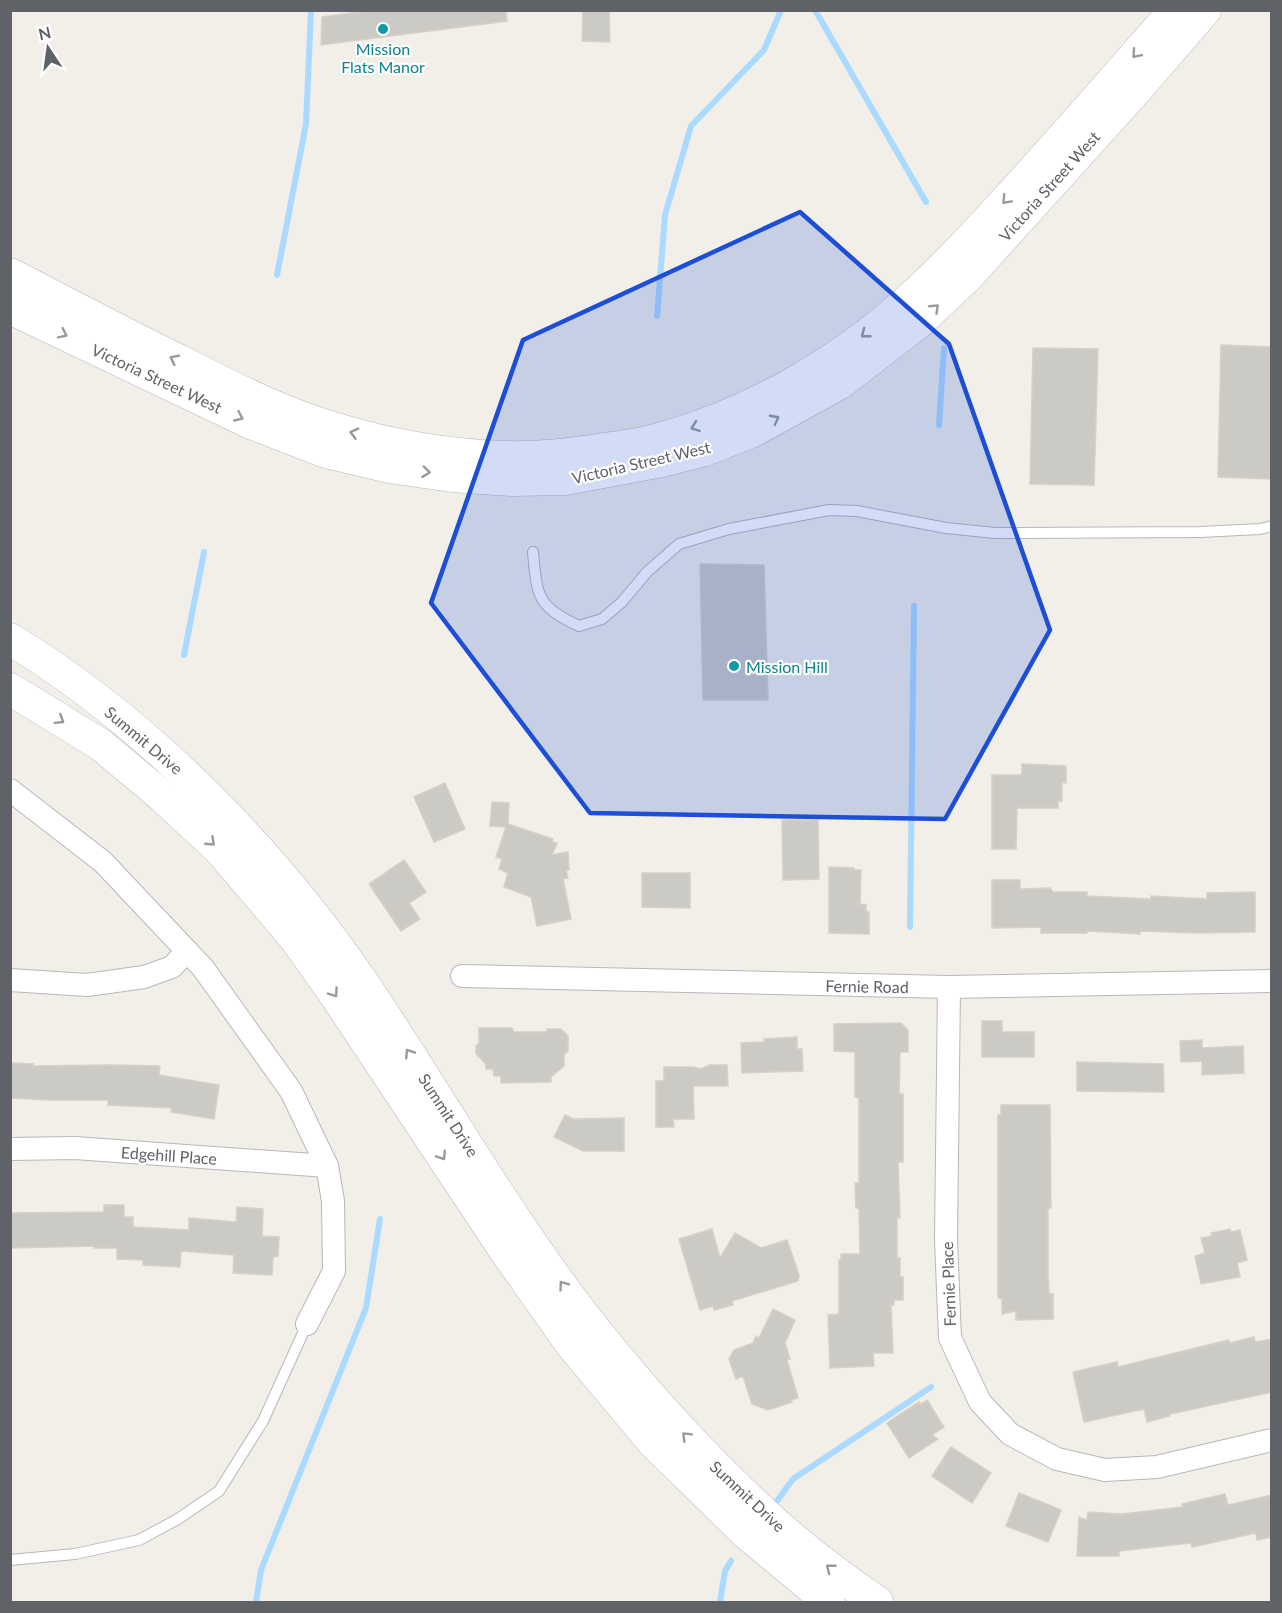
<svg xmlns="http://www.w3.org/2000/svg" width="1282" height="1613" viewBox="0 0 1282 1613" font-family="Lato,sans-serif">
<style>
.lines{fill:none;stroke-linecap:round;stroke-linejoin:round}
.stream{stroke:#aadaff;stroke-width:6}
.building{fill:#cccac5;stroke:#d6d1c6;stroke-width:1.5}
.service-casing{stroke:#b5b8bc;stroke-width:12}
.minor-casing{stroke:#b5b8bc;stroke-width:24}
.secondary-casing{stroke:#b6babf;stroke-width:33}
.service{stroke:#fff;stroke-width:10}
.minor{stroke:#fff;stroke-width:22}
.secondary{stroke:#fff;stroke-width:32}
.oneway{stroke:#979a9d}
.marked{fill:#1d4ed8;fill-opacity:0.2;stroke:#1d4ed8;stroke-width:4.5;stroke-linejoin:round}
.culture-dot{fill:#0f9aa8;stroke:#fff;stroke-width:2}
.labels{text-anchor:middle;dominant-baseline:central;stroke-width:4.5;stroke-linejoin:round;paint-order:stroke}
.culture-label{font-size:16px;fill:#0d838f;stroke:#fff}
.street-label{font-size:16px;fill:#5f6368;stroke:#fff}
</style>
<rect width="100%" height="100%" fill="#f1efe8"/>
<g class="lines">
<g class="stream">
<polyline points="815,10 926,202"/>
<polyline points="277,275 306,124 311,10"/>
<polyline points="657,316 665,215 691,126 764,50 781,10"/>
<polyline points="939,425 944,348"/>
<polyline points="184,655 204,552"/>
<polyline points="910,927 914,606"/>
<polyline points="777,1501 793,1479 931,1387"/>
<polyline points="256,1602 261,1570 366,1308 380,1219"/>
<polyline points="720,1602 725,1571 731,1561"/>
</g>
</g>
<g class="building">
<polygon points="374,10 506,10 507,21 321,45 322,17"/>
<polygon points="583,10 609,10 610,42 582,41"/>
<polygon points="1221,345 1272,347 1272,479 1218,477"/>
<polygon points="1033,348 1098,349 1094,485 1030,484"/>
<polygon points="700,564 764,565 768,700 703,700"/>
<polygon points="1022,764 1066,766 1066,783 1062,782 1062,801 1058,801 1058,808 1017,808 1016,849 992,849 992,775 1022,775"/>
<polygon points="445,783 465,829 434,842 414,797"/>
<polygon points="492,802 509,803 508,824 553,839 552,842 557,843 552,855 568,852 569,870 566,871 568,878 563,879 571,919 537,926 531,897 504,887 508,873 499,869 502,859 496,857 506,827 490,826"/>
<polygon points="782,820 818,820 819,879 783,880"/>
<polygon points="404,860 426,892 409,903 420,919 401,931 369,884"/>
<polygon points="829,867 854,868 854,870 861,870 860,904 866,905 866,912 869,912 869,934 829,933"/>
<polygon points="642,873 690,873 690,908 642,907"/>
<polygon points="992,880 1020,880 1020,889 1050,888 1053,892 1087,892 1087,896 1151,899 1151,896 1207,899 1207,893 1255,892 1255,932 1198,933 1140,931 1140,934 1087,931 1087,933 1041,933 1041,927 992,928"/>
<polygon points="982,1021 1002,1021 1002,1032 1034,1032 1034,1057 982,1057"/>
<polygon points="901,1023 908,1030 908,1052 900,1052 899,1094 903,1094 903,1162 898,1162 900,1218 897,1218 897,1258 900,1258 900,1277 903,1277 903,1300 894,1300 894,1305 891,1305 893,1353 873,1353 874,1366 830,1368 828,1315 839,1314 839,1260 841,1260 841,1254 860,1254 859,1208 856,1208 855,1183 859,1183 859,1098 855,1097 855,1052 834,1051 834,1024"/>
<polygon points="479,1028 512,1028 514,1032 547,1032 547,1029 561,1029 568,1036 568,1051 564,1055 564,1066 551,1077 551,1082 501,1083 501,1076 494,1076 493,1069 486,1069 486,1064 476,1054 476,1046 479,1043"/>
<polygon points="797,1037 797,1049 802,1049 803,1071 742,1073 741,1043 764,1042 764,1039"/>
<polygon points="1202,1040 1202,1048 1243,1046 1244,1073 1202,1075 1202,1061 1181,1062 1180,1041"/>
<polygon points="1077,1062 1163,1064 1164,1092 1077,1091"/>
<polygon points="10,1063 33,1064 32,1066 110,1065 160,1066 159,1075 219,1085 214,1119 171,1112 172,1108 108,1105 108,1100 49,1100 10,1098"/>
<polygon points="710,1065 727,1065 728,1086 693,1086 694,1119 673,1119 674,1127 656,1127 656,1081 664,1081 664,1067 693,1067 701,1069"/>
<polygon points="1001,1105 1050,1105 1051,1208 1048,1208 1048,1274 1049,1294 1053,1294 1053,1319 1016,1320 1016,1311 1002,1314 1002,1299 998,1298 998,1115 1001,1115"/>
<polygon points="565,1115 573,1119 624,1118 624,1151 583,1151 554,1137"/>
<polygon points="104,1205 124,1205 124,1217 133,1217 133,1227 189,1230 189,1218 236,1222 237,1207 263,1209 262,1236 279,1237 278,1256 273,1257 272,1275 233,1273 234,1255 181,1251 180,1267 143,1265 143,1260 117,1259 117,1248 94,1248 94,1246 10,1248 10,1213 104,1212"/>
<polygon points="712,1229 720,1258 735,1233 761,1248 787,1240 799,1275 798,1281 732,1301 733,1305 714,1310 713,1306 700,1310 679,1239"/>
<polygon points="1230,1229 1231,1232 1240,1230 1247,1260 1237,1263 1240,1277 1201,1284 1195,1256 1205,1253 1201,1238 1212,1236 1211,1233"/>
<polygon points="773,1309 795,1320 785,1343 790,1359 787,1360 798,1398 791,1400 792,1402 768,1410 752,1404 743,1376 736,1379 729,1359 734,1350 753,1343 756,1336 759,1338"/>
<polygon points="1254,1337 1255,1342 1272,1339 1272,1392 1170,1414 1170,1416 1147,1422 1144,1409 1084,1422 1073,1372 1117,1362 1118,1367 1229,1340 1230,1343"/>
<polygon points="927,1400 944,1427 932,1435 938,1439 909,1458 887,1423 919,1402 921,1404"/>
<polygon points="951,1447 991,1473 972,1503 932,1476"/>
<polygon points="1019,1493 1061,1510 1048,1542 1006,1526"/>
<polygon points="1225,1494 1228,1505 1272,1495 1272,1537 1257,1540 1256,1533 1192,1547 1191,1543 1119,1551 1119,1556 1077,1556 1079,1517 1087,1520 1088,1512 1122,1514 1183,1507 1182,1504"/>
</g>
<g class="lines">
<defs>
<g id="service">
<path d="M 533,552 C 537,597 537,606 579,626 L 602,619 L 622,602 L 647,572 L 679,544 L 729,529 L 829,510 L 857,511 L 946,528 L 995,533 L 1200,532 L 1260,529 L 1272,526"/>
<polyline points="10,1560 75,1554 139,1540 178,1519 219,1491 263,1421 307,1324"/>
</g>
<g id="minor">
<polyline points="10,790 103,862 203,968 291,1091 327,1166 333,1201 334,1271 307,1324"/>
<polyline points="462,976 949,987 1272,981"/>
<polyline points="10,980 87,985 144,977 172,967 187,951"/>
<polyline points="949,987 946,1240 950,1338 980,1402 1010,1434 1057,1459 1105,1470 1157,1467 1272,1440"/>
<polyline points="10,1149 75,1148 327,1166"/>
</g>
<g id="secondary">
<path d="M 10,274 C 70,305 128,336 188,365 C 235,389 282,413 333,428 C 389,445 450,456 509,457 C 539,458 569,454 598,450 C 618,447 640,445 659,439 C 748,415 836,365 904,304 C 939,273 970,240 1001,206 C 1060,142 1117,76 1175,10"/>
<polyline points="10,308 251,423 326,452 389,467 452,476 512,480 565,479 662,461 705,450 753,431 840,383 918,323 968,276 1136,90 1205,10"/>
<path d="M 10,639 C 148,723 275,853 365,986 C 441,1099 510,1223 595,1330 C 647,1395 703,1457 764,1513 C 799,1546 838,1575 877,1602"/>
<polyline points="10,689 101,745 162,796 220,850 295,938 336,996 504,1249 571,1344 652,1441 746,1533 829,1602"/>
</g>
</defs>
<use href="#service" class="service-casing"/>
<use href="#minor" class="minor-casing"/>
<use href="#secondary" class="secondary-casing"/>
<use href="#service" class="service"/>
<use href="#minor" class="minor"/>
<use href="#secondary" class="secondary"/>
</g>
<defs><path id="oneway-chevron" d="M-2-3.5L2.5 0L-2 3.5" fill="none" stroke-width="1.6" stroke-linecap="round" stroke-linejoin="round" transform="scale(1.5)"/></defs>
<g class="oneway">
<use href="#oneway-chevron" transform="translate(1136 54) rotate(131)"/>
<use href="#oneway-chevron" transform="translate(1006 200) rotate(133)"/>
<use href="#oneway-chevron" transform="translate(935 308) rotate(-44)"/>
<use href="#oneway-chevron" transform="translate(63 334) rotate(26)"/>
<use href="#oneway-chevron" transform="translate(865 334) rotate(142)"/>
<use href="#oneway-chevron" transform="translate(174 359) rotate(-154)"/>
<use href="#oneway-chevron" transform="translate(239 417) rotate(25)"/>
<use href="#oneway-chevron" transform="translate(775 419) rotate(-28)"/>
<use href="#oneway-chevron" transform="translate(695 427) rotate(160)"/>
<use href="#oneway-chevron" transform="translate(354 433) rotate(-165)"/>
<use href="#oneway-chevron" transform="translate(426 472) rotate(7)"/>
<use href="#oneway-chevron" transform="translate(60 720) rotate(32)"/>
<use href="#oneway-chevron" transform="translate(211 842) rotate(43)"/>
<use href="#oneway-chevron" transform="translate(334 993) rotate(55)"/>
<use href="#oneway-chevron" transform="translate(409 1053) rotate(-123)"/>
<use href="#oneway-chevron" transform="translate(442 1156) rotate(57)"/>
<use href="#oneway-chevron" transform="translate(563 1285) rotate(-126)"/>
<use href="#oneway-chevron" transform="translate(686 1436) rotate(-135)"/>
<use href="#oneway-chevron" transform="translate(830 1568) rotate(-142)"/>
</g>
<path class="marked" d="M 800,212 L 949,344 L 1050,630 L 945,819 L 590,813 L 431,603 L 523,340 Z"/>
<g class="culture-dot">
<circle cx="383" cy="29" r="6"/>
<circle cx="734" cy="666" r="6"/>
</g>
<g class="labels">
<g class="culture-label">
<text x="383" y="48">Mission<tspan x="383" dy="18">Flats Manor</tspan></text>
<text x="746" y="666" text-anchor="start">Mission Hill</text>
</g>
<g class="street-label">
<text transform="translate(1049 186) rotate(-48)">Victoria Street West</text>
<text transform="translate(157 378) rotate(25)">Victoria Street West</text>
<text transform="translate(641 462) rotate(-13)">Victoria Street West</text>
<text transform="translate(144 740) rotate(40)">Summit Drive</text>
<text transform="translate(867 986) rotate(1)">Fernie Road</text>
<text transform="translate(449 1115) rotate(57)">Summit Drive</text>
<text transform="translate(169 1155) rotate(4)">Edgehill Place</text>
<text transform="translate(948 1284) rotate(-92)">Fernie Place</text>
<text transform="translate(748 1496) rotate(43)">Summit Drive</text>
</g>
</g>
<rect width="1282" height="1613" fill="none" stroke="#5f6368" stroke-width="24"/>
<g transform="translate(48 48) rotate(347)" stroke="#ffffff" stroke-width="4.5" paint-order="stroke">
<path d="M0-4.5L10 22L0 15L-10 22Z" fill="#5f6368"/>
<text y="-9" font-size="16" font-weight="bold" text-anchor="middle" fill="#5f6368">N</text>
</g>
</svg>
